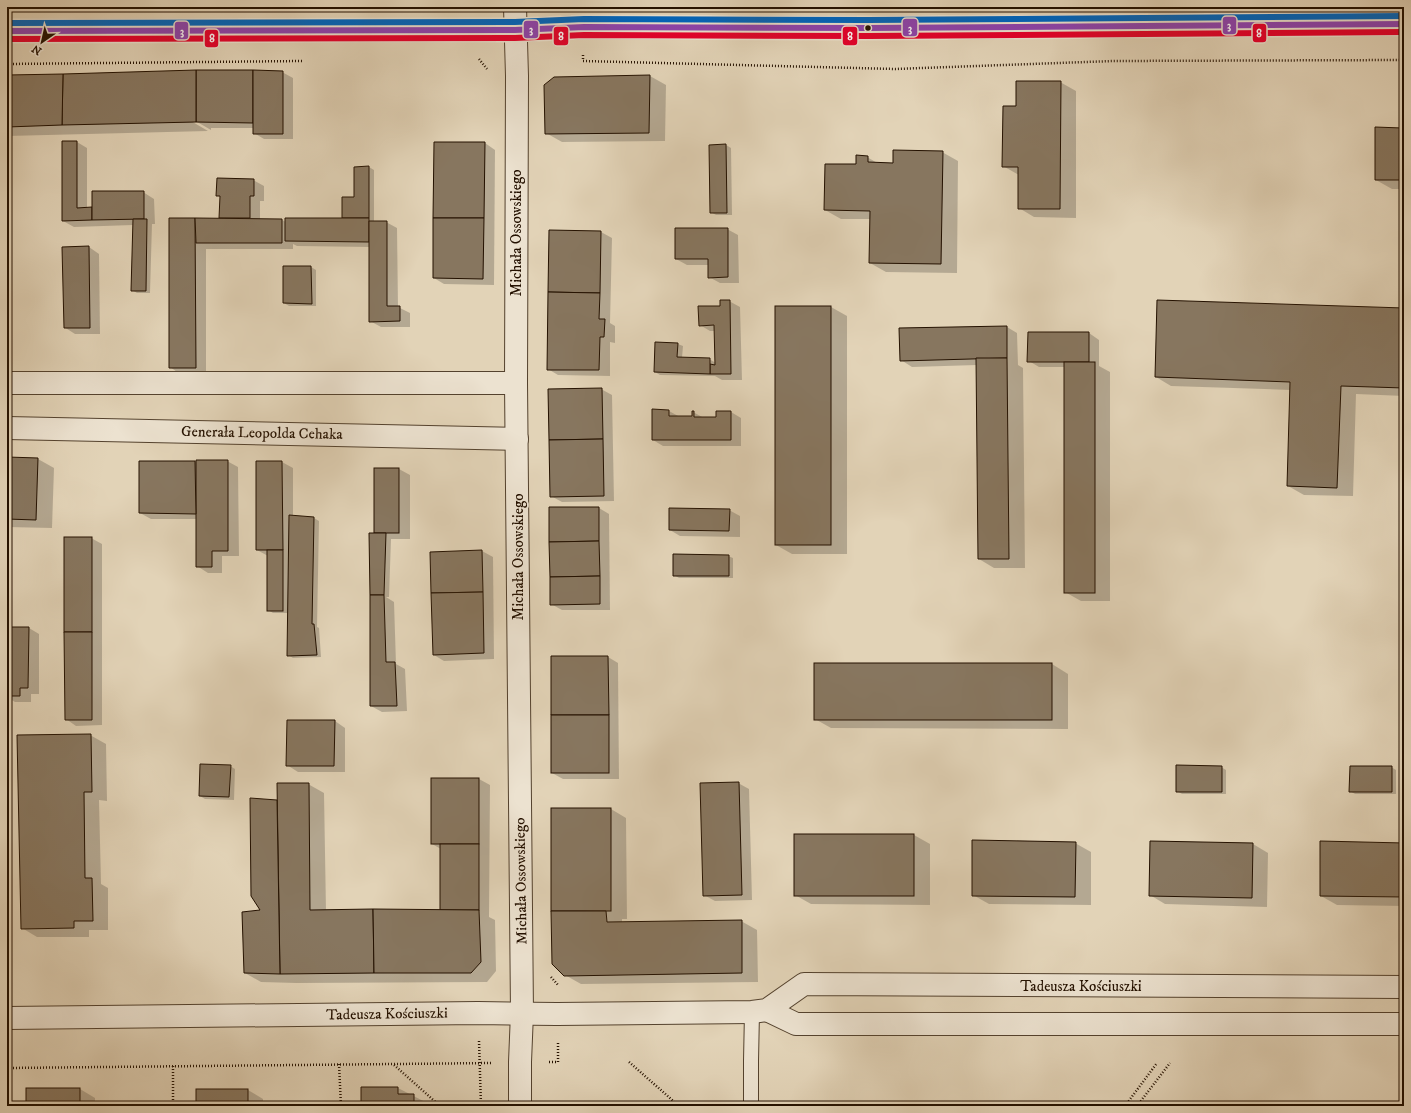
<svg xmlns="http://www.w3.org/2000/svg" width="1411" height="1113" viewBox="0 0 1411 1113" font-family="'IM FELL DW Pica',serif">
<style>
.shadow{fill:#0003}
.building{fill:#87765f;stroke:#241100}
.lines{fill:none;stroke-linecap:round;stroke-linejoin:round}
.service-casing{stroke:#54422e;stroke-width:16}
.minor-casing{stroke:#54422e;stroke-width:24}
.tertiary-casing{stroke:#54422e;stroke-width:24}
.path{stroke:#241100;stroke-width:2.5;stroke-dasharray:1 2;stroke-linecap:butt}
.service{stroke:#ece2d0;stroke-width:14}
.minor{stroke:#ece2d0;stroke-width:22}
.tertiary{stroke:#ece2d0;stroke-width:22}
.bus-1-casing{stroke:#ece2d0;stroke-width:9}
.bus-2-casing{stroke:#ece2d0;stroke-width:9}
.bus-3-casing{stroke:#ece2d0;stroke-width:9}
.bus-1{stroke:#8e44ad;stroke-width:6}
.bus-2{stroke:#e4002b;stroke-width:6}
.bus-3{stroke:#0065bd;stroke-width:6}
.bus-dot{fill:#241100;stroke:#ece2d0;stroke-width:1.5}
.labels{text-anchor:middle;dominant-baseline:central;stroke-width:3.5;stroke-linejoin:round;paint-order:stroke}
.street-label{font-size:15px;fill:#241100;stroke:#ece2d0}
.line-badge{stroke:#ece2d0;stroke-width:1.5}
.badge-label{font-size:11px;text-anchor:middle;font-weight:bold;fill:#fff}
</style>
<rect width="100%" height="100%" fill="#e2d3b7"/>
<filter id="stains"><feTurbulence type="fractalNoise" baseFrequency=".005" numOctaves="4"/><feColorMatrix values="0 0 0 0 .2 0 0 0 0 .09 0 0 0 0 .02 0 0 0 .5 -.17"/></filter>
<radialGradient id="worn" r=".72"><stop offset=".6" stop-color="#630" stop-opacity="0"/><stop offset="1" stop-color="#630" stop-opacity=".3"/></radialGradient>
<g class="shadow">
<polygon points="282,72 293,78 293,139 264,139 254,133 254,128 211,128 211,130 192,119 191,121 208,131 7,136 7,76"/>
<polygon points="650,76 666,85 665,141 562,142 546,133 555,78"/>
<polygon points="1060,82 1076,91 1076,218 1034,217 1019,208 1019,175 1003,166 1017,107"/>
<polygon points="1404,114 1404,189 1392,189 1376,180 1403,129"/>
<polygon points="77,142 87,148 87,208 93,208 143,192 154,199 155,224 152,224 150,293 137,293 132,290 133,225 74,227 63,221"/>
<polygon points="485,143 495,150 494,285 444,284 434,278"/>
<polygon points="726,145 731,148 732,215 716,215 711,212 710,146"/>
<polygon points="942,152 958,161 957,273 886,272 870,263 871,219 841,219 825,210 857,165 867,157 879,164 894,164"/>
<polygon points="369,167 374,170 374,222 386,222 397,228 398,307 410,313 410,327 381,327 370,321 370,247 297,246 293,244 293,249 206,249 206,374 180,374 170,367 170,219 220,219 221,197 217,195 253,180 264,186 264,201 260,201 260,219 282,220 286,222 346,219"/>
<polygon points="727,229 738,235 739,283 720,283 709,277 709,265 687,265 676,259"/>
<polygon points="550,231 601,232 612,238 610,323 615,326 615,343 610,342 610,376 558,375 548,369"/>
<polygon points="89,247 99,254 100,334 75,334 64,327"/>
<polygon points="284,267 311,267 316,270 316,306 289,306 284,303"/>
<polygon points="729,301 740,307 742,380 722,380 715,376 660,375 655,372 678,344 683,346 682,358 709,359 716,363 715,331 710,331 700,325 721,307"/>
<polygon points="831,307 847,316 847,554 792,554 776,545"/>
<polygon points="1404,309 1404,396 1356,394 1353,496 1304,495 1288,486 1291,390 1171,386 1156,377"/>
<polygon points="1007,327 1017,333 1018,365 1023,368 1025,568 994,568 979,559 977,365 912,367 901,360"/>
<polygon points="1089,333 1099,340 1099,366 1110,372 1110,601 1081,601 1065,592 1065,367 1039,367 1029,361"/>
<polygon points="601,389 612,395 614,501 562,502 551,496"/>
<polygon points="653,410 669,411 680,417 693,417 693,412 704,418 717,418 731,412 741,418 741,446 663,446 653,440"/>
<polygon points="7,458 38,459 54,468 52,528 7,527"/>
<polygon points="227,461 238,467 239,556 222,556 222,573 208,573 197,566 197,519 151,519 140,513 140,462"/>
<polygon points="282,462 293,468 293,517 314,518 319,521 317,627 319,628 321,657 293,658 288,655 288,613 273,613 268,610 268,556 257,550"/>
<polygon points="375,469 399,469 410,475 410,539 391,539 389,597 386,597 394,602 396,664 405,669 407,711 382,712 371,706 377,534"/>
<polygon points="599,508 609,514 610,610 562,610 551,604"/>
<polygon points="729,510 740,516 740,537 680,536 670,530"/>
<polygon points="91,538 102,544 102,725 76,726 66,719"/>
<polygon points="482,551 493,557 494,659 444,661 434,655 431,553"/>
<polygon points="728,556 733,558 733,578 679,578 674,575"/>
<polygon points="7,628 29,628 39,634 39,694 31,694 31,702 15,702 7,697"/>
<polygon points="608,657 618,663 619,779 563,779 552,773"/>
<polygon points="1052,664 1068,674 1068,729 831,728 815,719"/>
<polygon points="335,721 345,728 345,772 298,772 287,765"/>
<polygon points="90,735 106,744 107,801 99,800 101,884 108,888 108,930 89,930 89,937 37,937 22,928"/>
<polygon points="230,766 235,769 234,800 205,799 200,796"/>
<polygon points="1221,767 1226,770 1226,794 1182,794 1177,791"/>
<polygon points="1391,767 1396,770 1396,794 1355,794 1350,791"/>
<polygon points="479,779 490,785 489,917 495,920 496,971 487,982 296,983 261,982 245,973 261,911 252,800 278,801 308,784 324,793 326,911 444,911 441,849 432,844"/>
<polygon points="738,783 749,789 752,900 715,901 704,895"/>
<polygon points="611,809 626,818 627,919 622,919 622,923 741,921 757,930 758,982 581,984 565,975"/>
<polygon points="795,835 914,835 930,844 930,905 811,904 795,895"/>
<polygon points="1075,843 1091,852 1091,905 989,904 973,895"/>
<polygon points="1253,844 1268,853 1267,907 1165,904 1150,895"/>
<polygon points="1404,844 1404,906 1337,905 1321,896"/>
<polygon points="398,1088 433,1106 362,1106"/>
<polygon points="80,1089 95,1098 95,1106 27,1106"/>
<polygon points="248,1090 263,1099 263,1106 197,1106"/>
</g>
<g class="building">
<polygon points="196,70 253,70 253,123 196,122"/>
<polygon points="196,70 196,122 62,125 63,74"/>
<polygon points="253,70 283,71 283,134 253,134"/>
<polygon points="63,74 62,125 7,127 7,75"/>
<polygon points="650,75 649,133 545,134 544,85 554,77"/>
<polygon points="1016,81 1061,81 1060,209 1018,209 1018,167 1002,167 1003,106 1016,106"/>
<polygon points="1402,113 1404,113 1404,180 1375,180 1375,127 1402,128"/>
<polygon points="62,141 77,141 77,208 92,207 92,220 62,221"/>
<polygon points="434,142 485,142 484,218 433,218"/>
<polygon points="726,144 727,213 710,213 709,145"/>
<polygon points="893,150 943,151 941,264 869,263 870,211 824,210 825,164 856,164 856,155 868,156 868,162 893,163"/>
<polygon points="369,166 369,218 342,218 342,197 354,197 354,167"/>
<polygon points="217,178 254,179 254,196 250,196 250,218 219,218 220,196 216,196"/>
<polygon points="92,191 144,191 144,219 92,220"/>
<polygon points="169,218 195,218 196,368 169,368"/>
<polygon points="195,218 282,219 282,243 196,243"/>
<polygon points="285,218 369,218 369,242 285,241"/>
<polygon points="433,218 484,218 483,279 433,278"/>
<polygon points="133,219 147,219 146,291 131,291"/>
<polygon points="369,221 387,221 387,306 400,306 400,321 369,322"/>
<polygon points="675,228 728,228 728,277 708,278 708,259 675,259"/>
<polygon points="549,230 601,231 600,293 548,292"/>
<polygon points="89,246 90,328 64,328 62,247"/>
<polygon points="283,266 311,266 312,304 283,303"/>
<polygon points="548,292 600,293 599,319 605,319 604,337 600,337 599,370 547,370"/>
<polygon points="720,300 730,300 731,374 710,374 710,364 715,365 714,325 699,326 698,306 720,306"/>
<polygon points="1157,300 1404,308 1404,388 1341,386 1337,488 1287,486 1290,382 1155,377"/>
<rect x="775" y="306" width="56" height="239"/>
<polygon points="1007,326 1007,358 900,361 899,328"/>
<polygon points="1028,332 1089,332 1089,362 1027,362"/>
<polygon points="655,342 678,343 677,357 710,358 710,374 654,372"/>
<polygon points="976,358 1007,358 1009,559 978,559"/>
<rect x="1064" y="362" width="31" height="231"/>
<polygon points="602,388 603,439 549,440 548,389"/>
<polygon points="652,409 669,410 669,416 692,416 692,411 694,411 694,417 716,417 716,411 731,411 731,440 652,440"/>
<polygon points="603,439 604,496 550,497 549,440"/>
<polygon points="7,457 38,458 36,520 7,519"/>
<polygon points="196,460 228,460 228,551 212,551 212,567 196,567"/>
<polygon points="139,461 195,461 196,514 139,513"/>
<polygon points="256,461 282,461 283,550 256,550"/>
<rect x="374" y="468" width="25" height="65"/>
<polygon points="549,507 599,507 599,541 549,542"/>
<polygon points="669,508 730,509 729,531 669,530"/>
<polygon points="289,515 314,517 312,624 314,624 317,655 287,656"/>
<polygon points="369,533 386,533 384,595 370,595"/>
<rect x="64" y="537" width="28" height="95"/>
<polygon points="599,541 600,576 550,577 549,542"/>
<rect x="267" y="550" width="16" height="61"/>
<polygon points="482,550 483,592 431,593 430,552"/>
<polygon points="673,554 729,555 729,576 673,576"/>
<polygon points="600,576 600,604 550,605 550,577"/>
<polygon points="483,592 484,653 433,655 431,593"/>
<polygon points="370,595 384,595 386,662 395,662 397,706 370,706"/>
<polygon points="7,627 29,627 28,688 20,688 20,696 7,696"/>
<polygon points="64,632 92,632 92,720 65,720"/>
<polygon points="551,656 608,656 609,715 551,715"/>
<rect x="814" y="663" width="238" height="57"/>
<rect x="551" y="715" width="58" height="58"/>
<polygon points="287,720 335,720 334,766 286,766"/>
<polygon points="91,734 92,792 84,792 85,878 92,878 93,921 74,921 74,928 21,929 17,735"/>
<polygon points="200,764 231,765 229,797 199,796"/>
<polygon points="1176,765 1222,766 1222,792 1176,792"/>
<polygon points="1350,766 1392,766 1392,792 1349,792"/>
<rect x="431" y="778" width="48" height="66"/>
<polygon points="739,782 742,895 703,896 700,783"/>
<polygon points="277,783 309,783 310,910 373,909 374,973 280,974"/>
<polygon points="250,798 277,800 280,974 244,973 242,912 260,910 251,896"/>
<rect x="551" y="808" width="60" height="103"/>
<rect x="794" y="834" width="120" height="62"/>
<polygon points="972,840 1076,842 1075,897 972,896"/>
<polygon points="1150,841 1253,843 1252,898 1149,896"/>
<polygon points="1320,841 1404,843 1404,897 1320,896"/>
<rect x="440" y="844" width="39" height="66"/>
<polygon points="373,909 479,910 481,962 471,973 374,973"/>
<polygon points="551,911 606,911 607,922 742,920 742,973 564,976 552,964"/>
<polygon points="361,1087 398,1087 398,1094 414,1094 414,1106 361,1106"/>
<rect x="26" y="1088" width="54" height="18"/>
<rect x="196" y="1089" width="52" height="17"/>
</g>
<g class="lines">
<defs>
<polyline id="service" points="751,1106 751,1061 752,1012"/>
<g id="minor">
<polyline points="515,7 517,76 516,383 522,1013 520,1062 520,1106"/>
<polyline points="7,383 516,383"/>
<polyline points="7,428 517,439"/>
<polyline points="767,1010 796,1024 1404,1024"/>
<polyline points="7,1018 478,1013 557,1014 752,1012 767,1010 804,984 1404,987"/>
</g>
<polyline id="tertiary" points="7,31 515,30 584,27 868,28 1404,24"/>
</defs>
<use href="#service" class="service-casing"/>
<use href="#minor" class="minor-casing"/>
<use href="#tertiary" class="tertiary-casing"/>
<g class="path">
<polyline points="583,55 583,61 895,69 1113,61 1404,60"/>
<polyline points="479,59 487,69"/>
<polyline points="7,64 302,61"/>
<polyline points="7,954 9,988"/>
<polyline points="551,977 558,985"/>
<polyline points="479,1041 481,1106"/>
<polyline points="549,1062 558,1062 558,1043"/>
<polyline points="629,1062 679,1106"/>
<polyline points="339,1064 341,1106"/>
<polyline points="394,1065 440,1106"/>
<polyline points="173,1066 173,1106"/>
<polyline points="7,1068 492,1063"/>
<polyline points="1125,1106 1157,1063"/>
<polyline points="1137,1106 1170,1063"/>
</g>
<use href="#service" class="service"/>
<use href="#minor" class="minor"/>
<use href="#tertiary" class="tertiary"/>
<defs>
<polyline id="bus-1" points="7,31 515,30 584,27 868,28 1404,24"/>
<polyline id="bus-2" points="7,39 515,38 584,35 868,36 1404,32"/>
<polyline id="bus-3" points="7,23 515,22 584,19 868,20 1404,16"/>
</defs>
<use href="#bus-1" class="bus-1-casing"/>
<use href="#bus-2" class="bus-2-casing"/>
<use href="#bus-3" class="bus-3-casing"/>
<use href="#bus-1" class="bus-1"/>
<use href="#bus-2" class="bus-2"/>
<use href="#bus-3" class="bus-3"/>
</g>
<circle class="bus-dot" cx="868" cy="28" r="3.5"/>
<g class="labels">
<g class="street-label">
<text transform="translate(516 233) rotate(-90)">Michała Ossowskiego</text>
<text transform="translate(262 433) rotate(1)">Generała Leopolda Cehaka</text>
<text transform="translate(518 557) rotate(-90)">Michała Ossowskiego</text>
<text transform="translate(521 881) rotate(-91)">Michała Ossowskiego</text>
<text x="1081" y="986">Tadeusza Kościuszki</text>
<text transform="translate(387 1014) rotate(-1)">Tadeusza Kościuszki</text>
</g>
</g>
<g class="line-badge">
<rect x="1222" y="16" width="15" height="19" rx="4" fill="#8e44ad"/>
<rect x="902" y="18" width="16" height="19" rx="4" fill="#8e44ad"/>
<rect x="523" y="20" width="16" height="19" rx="4" fill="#8e44ad"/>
<rect x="174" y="21" width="15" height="19" rx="4" fill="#8e44ad"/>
<rect x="1252" y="23" width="15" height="20" rx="4" fill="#e4002b"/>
<rect x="842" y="26" width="16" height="20" rx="4" fill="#e4002b"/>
<rect x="553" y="26" width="16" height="20" rx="4" fill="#e4002b"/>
<rect x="204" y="29" width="15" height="19" rx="4" fill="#e4002b"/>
</g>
<g class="badge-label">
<text x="1229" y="29">3</text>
<text x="910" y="32">3</text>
<text x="531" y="33">3</text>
<text x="182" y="35">3</text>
<text x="1259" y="37">8</text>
<text x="850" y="40">8</text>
<text x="561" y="40">8</text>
<text x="212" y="42">8</text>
</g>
<rect width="1411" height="1113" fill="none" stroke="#e2d3b7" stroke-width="24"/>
<rect x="8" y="8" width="1395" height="1097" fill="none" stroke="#241100" stroke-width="2"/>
<rect x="12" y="12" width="1387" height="1089" fill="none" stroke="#241100"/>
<g transform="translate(42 42) rotate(214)" stroke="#ece2d0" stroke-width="3" paint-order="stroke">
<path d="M0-3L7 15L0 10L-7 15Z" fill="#241100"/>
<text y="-6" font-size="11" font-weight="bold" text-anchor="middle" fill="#241100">N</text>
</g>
<rect width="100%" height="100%" filter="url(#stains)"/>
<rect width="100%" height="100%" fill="url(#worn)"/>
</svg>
